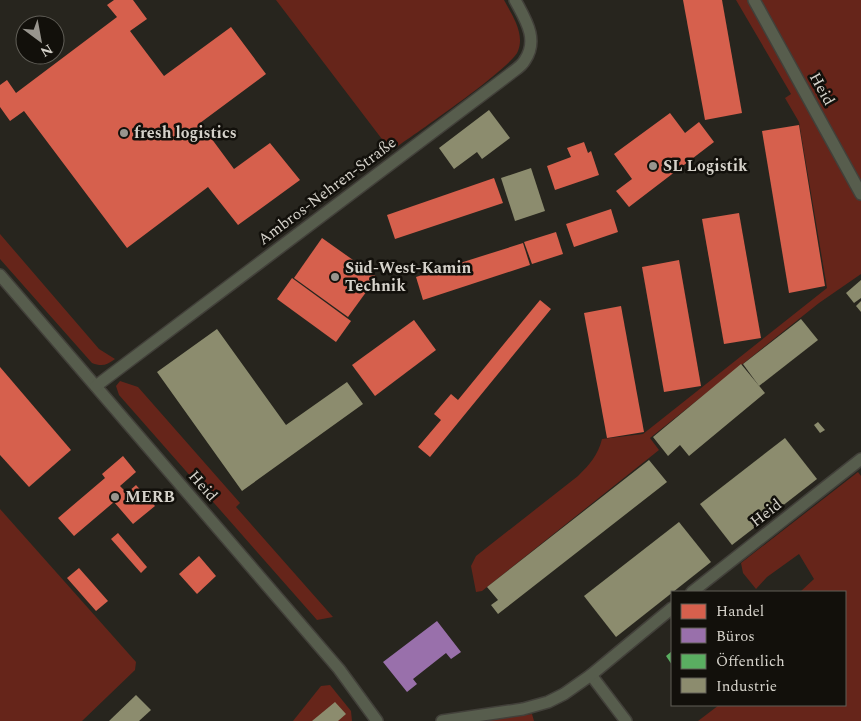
<svg xmlns="http://www.w3.org/2000/svg" width="861" height="721" viewBox="0 0 861 721" font-family="Spectral,serif">
<style>
.green{fill:#66251a}
.shops{fill:#d6604d}
.offices{fill:#9970ab}
.public{fill:#5aae61}
.industry{fill:#8c8c6e}
.lines{fill:none;stroke-linecap:round;stroke-linejoin:round}
.minor-casing{stroke:#42403a;stroke-width:14}
.minor{stroke:#575d4d;stroke-width:11}
.poi-dot{fill:#98958e;stroke:#12100b;stroke-width:2}
.labels{text-anchor:middle;dominant-baseline:central;stroke-width:5;stroke-linejoin:round;paint-order:stroke}
.street-label{font-size:16px;fill:#d5d2ca;stroke:#12100b}
.poi-label{font-size:16px;font-weight:bold;fill:#d5d2ca;stroke:#12100b;text-anchor:start}
</style>
<rect width="100%" height="100%" fill="#27251e"/>
<g class="green">
<path d="M 276,0 L 504,0 C 512,15 525,33 518,51 C 512,68 412,136 391,151 Z"/>
<path d="M 736,0 L 861,0 L 861,274 L 819,303 L 650,438 L 659,450 L 482,591 L 476,592 L 471,566 L 476,556 L 578,476 C 590,464 598,455 602,439 L 643,434 L 827,288 L 799,122 L 785,98 L 791,94 Z"/>
<path d="M 0,234 L 99,349 L 115,359 C 107,365 102,367 92,363 L 0,259 Z"/>
<polygon points="120,381 138,387 240,503 236,507 333,617 317,620 119,395 116,386"/>
<polygon points="858,472 861,476 861,721 698,721 719,705 845,705 845,592 800,592 814,579 799,554 767,577 756,589 743,573 741,563"/>
<polygon points="0,509 136,662 135,670 82,721 0,721"/>
<polygon points="330,685 351,711 352,721 293,721 321,686"/>
<polygon points="532,714 534,721 484,721"/>
</g>
<g class="shops">
<polygon points="114,0 133,0 147,19 130,31 164,76 231,27 266,74 200,123 234,169 270,143 300,180 238,225 208,187 127,248 24,111 10,121 0,107 0,85 7,80 16,93 117,17 107,5"/>
<polygon points="683,0 722,0 742,113 705,120"/>
<polygon points="670,113 685,133 699,122 714,142 629,207 616,191 632,179 614,154"/>
<polygon points="799,125 825,286 789,293 762,131"/>
<polygon points="584,142 588,153 591,151 599,175 555,190 547,166 571,157 567,148"/>
<polygon points="494,178 503,203 395,239 387,215"/>
<polygon points="611,209 618,232 574,247 566,224"/>
<polygon points="739,213 761,338 724,344 702,219"/>
<polygon points="556,232 563,254 532,264 524,242"/>
<polygon points="322,238 377,277 348,317 294,278"/>
<polygon points="523,243 530,265 423,300 416,277"/>
<polygon points="679,260 701,386 664,392 642,267"/>
<polygon points="292,278 351,321 336,342 277,299"/>
<polygon points="540,300 551,309 430,457 418,447 441,420 434,414 451,394 458,400"/>
<polygon points="621,306 644,432 607,438 584,313"/>
<polygon points="414,320 436,350 375,396 352,365"/>
<polygon points="0,367 71,450 29,487 0,455"/>
<polygon points="123,456 136,472 120,486 127,493 136,485 155,506 133,524 114,502 74,536 58,518 105,478 102,474"/>
<polygon points="118,533 147,567 141,573 111,539"/>
<polygon points="199,556 216,576 197,594 179,574"/>
<polygon points="79,568 108,601 96,611 67,578"/>
</g>
<polygon class="offices" points="437,621 461,652 451,659 446,653 413,679 417,684 407,692 383,662"/>
<polygon class="public" points="672,651 672,665 666,656"/>
<g class="industry">
<polygon points="489,110 510,138 482,159 477,152 454,169 439,148"/>
<polygon points="531,168 545,211 515,221 501,178"/>
<polygon points="861,280 861,298 854,303 846,293"/>
<polygon points="861,301 861,312 856,306"/>
<polygon points="801,319 818,340 759,386 743,364"/>
<polygon points="217,329 286,425 347,382 363,404 242,491 157,372"/>
<polygon points="741,364 765,393 689,456 680,445 668,456 653,437"/>
<polygon points="818,422 825,430 820,433 814,425"/>
<polygon points="785,438 817,479 732,545 700,504"/>
<polygon points="649,460 667,482 498,614 491,605 498,600 487,587"/>
<polygon points="679,522 711,562 616,637 584,596"/>
<polygon points="136,695 151,710 139,721 109,721"/>
<polygon points="335,702 346,714 338,721 312,721"/>
</g>
<g class="lines">
<defs>
<g id="minor">
<polyline points="754,0 861,194"/>
<polyline points="0,275 339,669 377,721"/>
<path d="M 96,386 L 510,74 C 515,70 522,66 525,60 C 539,39 525,19 515,0"/>
<polyline points="692,592 861,459"/>
<polyline points="591,675 626,721"/>
<polyline points="442,721 523,709 548,702 564,694 591,675 672,608"/>
</g>
</defs>
<use href="#minor" class="minor-casing"/>
<use href="#minor" class="minor"/>
</g>
<g class="poi-dot">
<circle cx="124" cy="133" r="5"/>
<circle cx="653" cy="166" r="5"/>
<circle cx="335" cy="277" r="5"/>
<circle cx="115" cy="497" r="5"/>
</g>
<g class="labels">
<g class="street-label">
<text transform="translate(822 89) rotate(61)">Heid</text>
<text transform="translate(327 191) rotate(-37)">Ambros-Nehren-Straße</text>
<text transform="translate(203 486) rotate(49)">Heid</text>
<text transform="translate(766 513) rotate(-38)">Heid</text>
</g>
<g class="poi-label">
<text x="134" y="133">fresh logistics</text>
<text x="663" y="166">SL Logistik</text>
<text x="345" y="268">Süd-West-Kamin<tspan x="345" dy="18">Technik</tspan></text>
<text x="125" y="497">MERB</text>
</g>
</g>
<rect x="671" y="591" width="175" height="115" fill="#12100b" stroke="#605e57"/>
<rect x="681" y="604" width="25" height="15" fill="#d6604d" stroke="#605e57"/>
<text x="716" y="616" font-size="15" fill="#d5d2ca">Handel</text>
<rect x="681" y="628" width="25" height="15" fill="#9970ab" stroke="#605e57"/>
<text x="716" y="641" font-size="15" fill="#d5d2ca">Büros</text>
<rect x="681" y="654" width="25" height="15" fill="#5aae61" stroke="#605e57"/>
<text x="716" y="666" font-size="15" fill="#d5d2ca">Öffentlich</text>
<rect x="681" y="678" width="25" height="15" fill="#8c8c6e" stroke="#605e57"/>
<text x="716" y="691" font-size="15" fill="#d5d2ca">Industrie</text>
<g transform="translate(40 40) rotate(148)"><circle r="24" fill="#12100b" stroke="#605e57"/>
<path d="M0-4L9 19L0 12L-9 19Z" fill="#98958e"/>
<text y="-8" font-size="14" font-weight="bold" text-anchor="middle" fill="#d5d2ca">N</text>
</g>
</svg>
